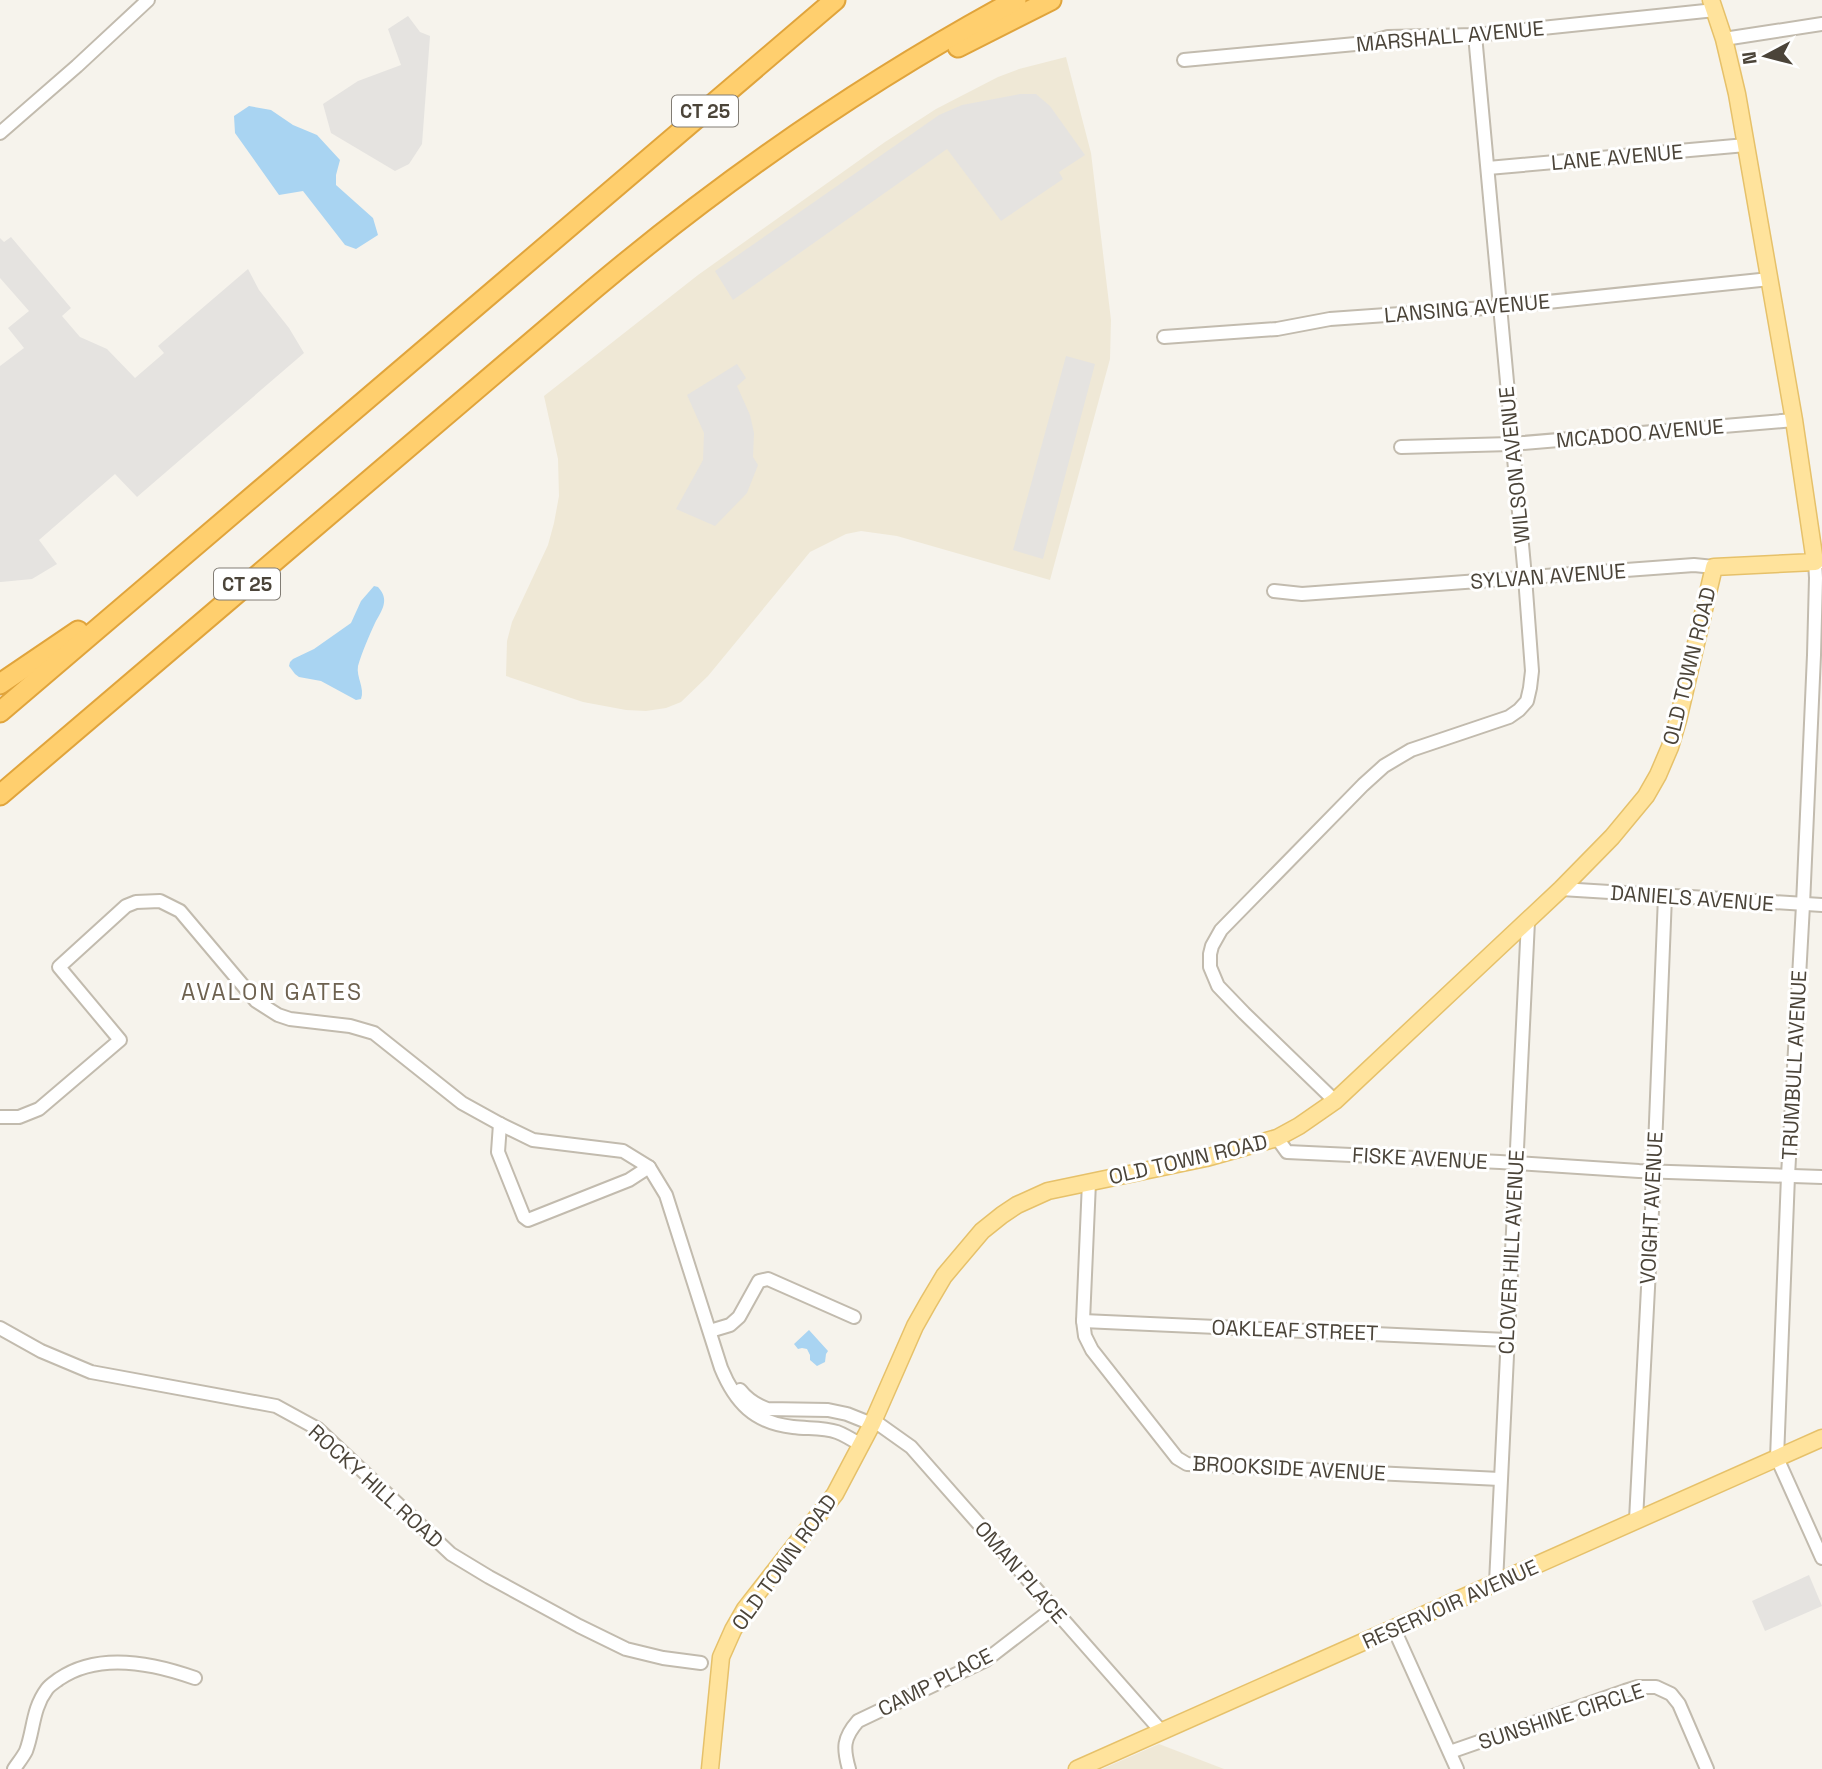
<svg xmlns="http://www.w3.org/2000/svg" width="1822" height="1769" viewBox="0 0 1822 1769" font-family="'Space Grotesk',sans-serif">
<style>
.education{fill:#efe8d6}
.parking{fill:#e5e3e0}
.water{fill:#a9d4f2}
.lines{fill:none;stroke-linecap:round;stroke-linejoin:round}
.minor-casing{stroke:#c2bbae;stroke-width:16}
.major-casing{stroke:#e6c16a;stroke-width:19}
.highway-casing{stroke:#e0a43c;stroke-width:23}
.minor{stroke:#fff;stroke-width:12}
.major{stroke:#ffe39c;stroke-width:16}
.highway{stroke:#ffcf6e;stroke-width:19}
.labels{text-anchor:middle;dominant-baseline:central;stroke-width:6;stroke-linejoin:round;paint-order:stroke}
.shield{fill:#fff;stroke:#817c74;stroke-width:2}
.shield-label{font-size:19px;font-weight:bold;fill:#4b4439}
.street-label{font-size:21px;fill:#4b4439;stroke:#fff}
.neighbourhood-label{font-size:23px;letter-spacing:2px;fill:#6e6250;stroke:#fff}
</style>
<rect width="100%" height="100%" fill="#f6f3ec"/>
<g class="education">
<polygon points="1066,57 1091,153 1111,320 1110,359 1050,580 897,536 861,531 846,534 810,552 708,676 681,702 666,708 646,711 626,710 583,702 506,676 507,641 512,622 548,545 554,523 559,496 558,459 544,396 698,275 885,142 936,109 998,77 1019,69"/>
<polygon points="1159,1744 1224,1769 1102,1769"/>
</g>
<g class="parking">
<polygon points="408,16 420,32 430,36 422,144 409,164 395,171 331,133 323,104 358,81 401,65 388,29"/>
<polygon points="1020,94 1036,94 1050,106 1085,155 1059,172 1063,179 1001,221 947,149 733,300 715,271 939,115 962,105"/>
<polygon points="11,237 71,308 62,316 80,337 107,349 135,378 164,353 158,346 248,269 259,290 289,328 304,353 137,497 115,474 39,540 57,564 32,579 1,582 0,582 0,366 24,348 8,328 29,311 0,278 0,238 4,242"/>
<polygon points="1066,356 1095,364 1043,559 1013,550"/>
<polygon points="737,364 746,378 737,386 750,415 754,433 753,457 758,465 747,493 715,526 676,509 703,460 704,433 687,395"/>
<polygon points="1809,1575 1822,1606 1765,1631 1752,1601"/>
</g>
<g class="water">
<polygon points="249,106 271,110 293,125 317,135 340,160 336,175 336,185 373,218 378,235 356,249 345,245 303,191 279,195 235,133 234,116"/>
<path d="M 374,586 L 378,587 C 390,600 382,610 375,623 C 369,636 362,652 358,666 C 356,677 365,688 361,699 L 356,700 L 321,681 L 299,677 L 295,674 L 289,666 L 290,662 L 293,659 L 314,649 L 351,623 L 361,601 Z"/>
<polygon points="809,1330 828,1351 826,1354 825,1362 817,1366 810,1360 810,1355 807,1349 802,1348 798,1349 794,1344"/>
</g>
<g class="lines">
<defs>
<g id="minor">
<polyline points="1724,39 1822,24"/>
<polyline points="1184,60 1366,43 1388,37 1475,35 1715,10"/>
<polyline points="0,133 77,66 148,0"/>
<polyline points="1488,168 1746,145"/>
<polyline points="1164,337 1277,329 1330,319 1499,307 1770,279"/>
<polyline points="1401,447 1511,444 1794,420"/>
<polyline points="1822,562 1815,562 1816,578 1814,655 1803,905 1788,1176 1777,1458 1822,1558"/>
<polyline points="1274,591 1302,594 1694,565 1714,567"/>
<polyline points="1561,889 1822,905"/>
<polyline points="1335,1101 1244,1013 1218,986 1210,967 1210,954 1212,946 1221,930 1363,785 1384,766 1411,750 1509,717 1519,710 1527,701 1530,688 1532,671 1525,577 1475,35"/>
<path d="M 0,1117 L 19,1117 L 39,1109 L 120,1040 L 59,967 L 126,906 L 136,902 L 160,901 L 180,911 L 256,1001 L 278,1015 L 290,1019 L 350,1026 L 374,1033 L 462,1103 L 500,1124 L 533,1140 L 623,1151 L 649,1167 L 666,1195 L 721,1368 C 735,1402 754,1423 793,1427 C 807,1429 823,1427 837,1432 C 845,1435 853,1440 861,1445"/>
<polyline points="500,1124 498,1152 524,1217 528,1220 629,1180 649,1167"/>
<polyline points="1277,1138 1287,1152 1500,1162 1639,1171 1822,1177"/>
<polyline points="1089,1182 1083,1321 1085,1336 1092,1350 1177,1458 1187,1464 1500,1479"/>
<polyline points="1083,1321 1507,1340"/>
<polyline points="0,1328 41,1351 91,1372 276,1406 318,1429 451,1554 489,1577 579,1626 626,1649 663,1658 701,1663"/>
<polyline points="710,1331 730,1325 739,1317 759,1281 768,1279 854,1317"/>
<path d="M 740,1390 C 747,1399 756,1405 767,1409 L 828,1410 L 847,1414 L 872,1424"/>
<polyline points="873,1420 911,1447 1162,1732"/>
<polyline points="1636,1520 1654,1172 1665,896"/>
<polyline points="1496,1583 1528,921"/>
<polyline points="1394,1629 1457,1769"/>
<polyline points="1450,1752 1625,1691 1638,1687 1656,1687 1671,1694 1679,1704 1707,1769"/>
<path d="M 14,1769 C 18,1763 23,1757 26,1751 C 34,1730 32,1709 47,1689 C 50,1685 55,1682 59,1679 C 98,1652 153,1663 195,1678"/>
<path d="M 849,1769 C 843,1748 843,1738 858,1721 L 986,1660 L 1052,1609"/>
</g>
<g id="major">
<polyline points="710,1769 721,1657 733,1630 745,1609 835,1494 872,1424 915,1326 928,1303 944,1276 982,1231 1002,1215 1017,1205 1048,1191 1206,1158 1277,1138 1299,1126 1335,1101 1561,889 1612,837 1646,796 1658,775 1670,747 1678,720 1714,567 1815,562 1794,420 1737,94 1724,39 1711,0"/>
<polyline points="1077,1769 1822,1438"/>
</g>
<g id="highway">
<polyline points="958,47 1051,0"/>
<polyline points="0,684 78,631"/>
<polyline points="0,712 835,0"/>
<path d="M 0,795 L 595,288 C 726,178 866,81 1016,0"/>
</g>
</defs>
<use href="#minor" class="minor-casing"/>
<use href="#major" class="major-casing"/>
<use href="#highway" class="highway-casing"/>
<use href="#minor" class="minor"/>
<use href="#major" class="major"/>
<use href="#highway" class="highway"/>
</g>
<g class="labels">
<g class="shield">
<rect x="672" y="95.5" width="66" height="31" rx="5"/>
<rect x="214" y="568.5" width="66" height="31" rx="5"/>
</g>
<g class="shield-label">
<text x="705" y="111">CT 25</text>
<text x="247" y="584">CT 25</text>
</g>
<g class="street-label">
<text transform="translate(1450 36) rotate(-5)">MARSHALL AVENUE</text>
<text transform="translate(1617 157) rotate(-5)">LANE AVENUE</text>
<text transform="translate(1467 308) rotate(-5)">LANSING AVENUE</text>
<text transform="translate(1640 433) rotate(-5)">MCADOO AVENUE</text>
<text transform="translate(1514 465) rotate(-96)">WILSON AVENUE</text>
<text transform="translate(1548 576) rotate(-4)">SYLVAN AVENUE</text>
<text transform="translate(1689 666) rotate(-76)">OLD TOWN ROAD</text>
<text transform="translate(1692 898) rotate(4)">DANIELS AVENUE</text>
<text transform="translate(1794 1065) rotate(-87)">TRUMBULL AVENUE</text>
<text transform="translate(1420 1158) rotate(3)">FISKE AVENUE</text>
<text transform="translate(1188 1159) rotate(-13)">OLD TOWN ROAD</text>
<text transform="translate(1651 1208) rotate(-87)">VOIGHT AVENUE</text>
<text transform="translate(1511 1252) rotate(-87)">CLOVER HILL AVENUE</text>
<text transform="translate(1295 1330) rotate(2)">OAKLEAF STREET</text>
<text transform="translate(1289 1468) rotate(3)">BROOKSIDE AVENUE</text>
<text transform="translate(376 1486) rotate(42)">ROCKY HILL ROAD</text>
<text transform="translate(784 1562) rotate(-54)">OLD TOWN ROAD</text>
<text transform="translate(1021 1572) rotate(49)">OMAN PLACE</text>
<text transform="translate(1450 1604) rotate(-24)">RESERVOIR AVENUE</text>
<text transform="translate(935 1682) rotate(-27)">CAMP PLACE</text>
<text transform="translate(1561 1716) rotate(-18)">SUNSHINE CIRCLE</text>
</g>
<g class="neighbourhood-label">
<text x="272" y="992">AVALON GATES</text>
</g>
</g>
<g transform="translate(1766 56) rotate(263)" stroke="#ffffff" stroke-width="5" paint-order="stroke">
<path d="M0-5L12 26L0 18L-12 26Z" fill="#4b4439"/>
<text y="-10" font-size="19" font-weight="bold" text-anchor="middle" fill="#4b4439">N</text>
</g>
</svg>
